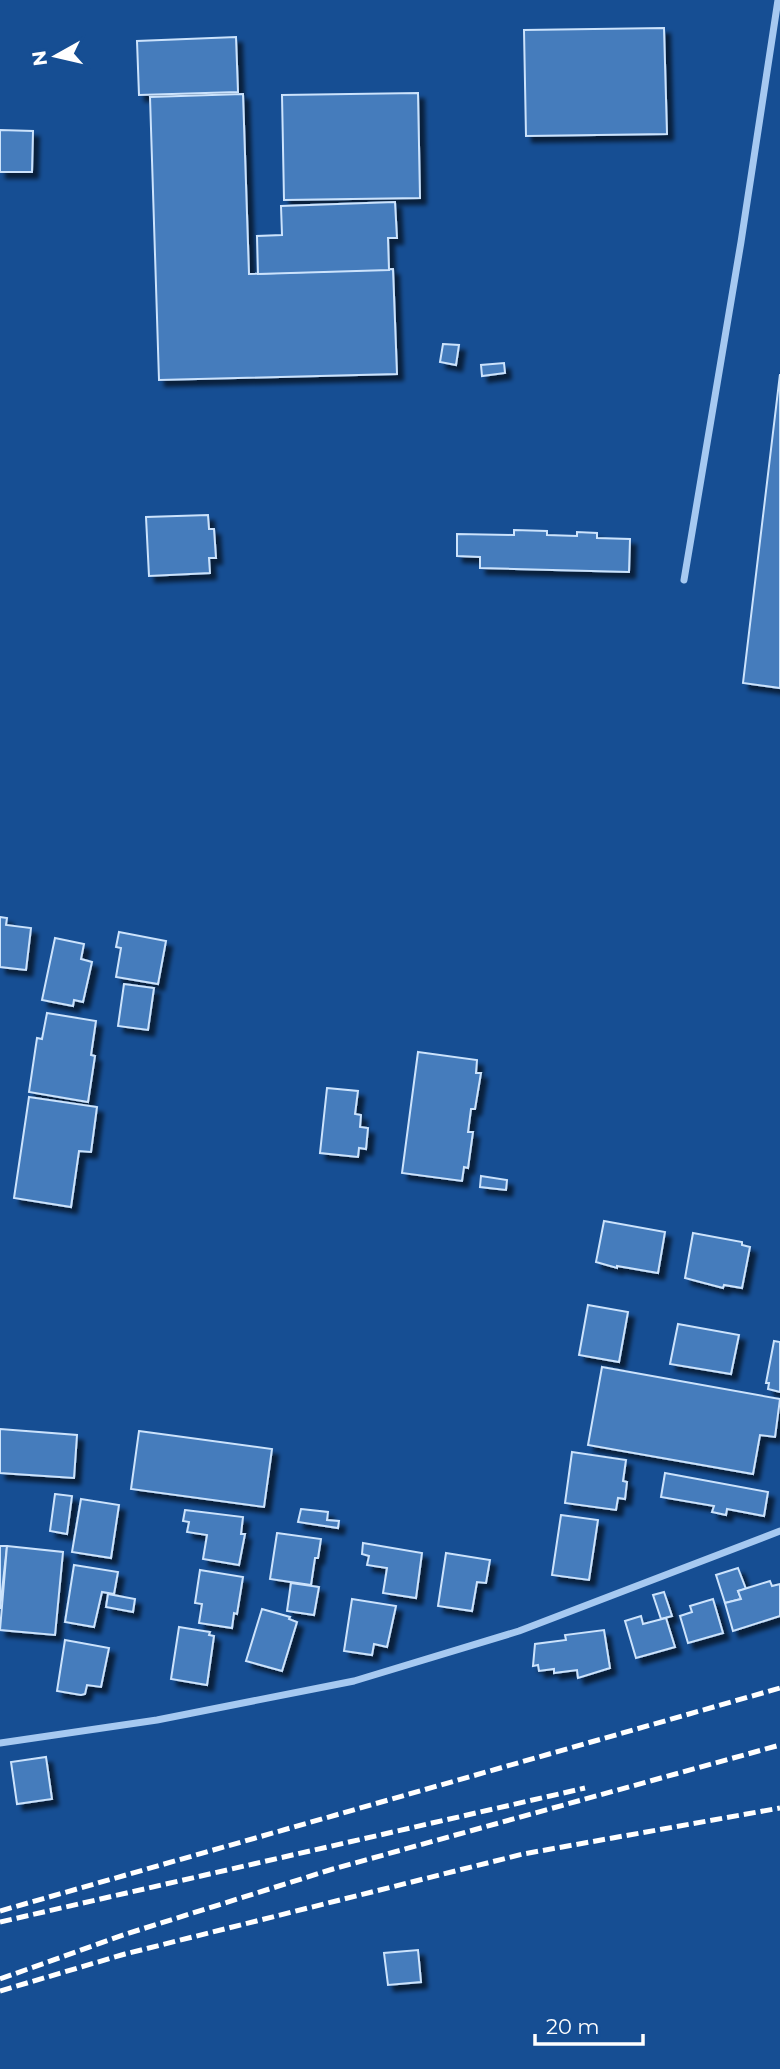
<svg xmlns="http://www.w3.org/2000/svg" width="780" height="2069" viewBox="0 0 780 2069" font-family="Montserrat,sans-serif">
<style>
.building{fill:#447bbc;stroke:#cce3fc;stroke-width:2;filter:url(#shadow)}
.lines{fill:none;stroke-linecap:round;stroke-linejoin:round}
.street{stroke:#a6c9f1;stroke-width:7}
.rail{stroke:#fff;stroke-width:5;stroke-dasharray:12 5;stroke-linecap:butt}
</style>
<defs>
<filter id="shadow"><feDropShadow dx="6" dy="6" stdDeviation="2" flood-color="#0009"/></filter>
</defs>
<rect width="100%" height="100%" fill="#164e93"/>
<g class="building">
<polygon points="664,28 667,134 526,136 524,30"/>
<polygon points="236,37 238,92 139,95 137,41"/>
<polygon points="418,93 420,198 284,200 282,95"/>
<polygon points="243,94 249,274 393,269 397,374 159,380 150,97"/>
<polygon points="0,130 33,131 32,172 0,172"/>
<polygon points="395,202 397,238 388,238 389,270 258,274 257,236 282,235 281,206"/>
<polygon points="443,344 459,345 456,365 440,362"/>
<polygon points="504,363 505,373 482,376 481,365"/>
<polygon points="780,374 780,688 743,683"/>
<polygon points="208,515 209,529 214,529 216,558 209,558 210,573 149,576 146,517"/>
<polygon points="514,530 547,531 547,535 577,536 577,532 597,533 597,538 630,539 629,572 480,568 480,557 457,556 457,534 514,535"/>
<polygon points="0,917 7,918 6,925 31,928 26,970 0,967"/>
<polygon points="119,932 166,941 158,984 116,977 121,948 116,947"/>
<polygon points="55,938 84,944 81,959 92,962 83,1002 74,1000 73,1006 42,1000"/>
<polygon points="124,984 154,988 148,1030 118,1026"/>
<polygon points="47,1013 96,1021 91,1055 95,1056 88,1102 29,1092 37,1038 42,1039"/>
<polygon points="418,1052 477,1060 476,1073 481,1073 475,1109 471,1109 468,1132 473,1132 468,1168 464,1167 462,1181 402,1173"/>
<polygon points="327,1088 358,1091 355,1114 361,1115 360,1127 368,1128 366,1149 359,1148 358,1157 320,1153"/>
<polygon points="29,1097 97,1107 91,1152 79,1151 71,1207 14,1198"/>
<polygon points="481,1176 507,1180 506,1190 480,1187"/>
<polygon points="604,1221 665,1232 658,1273 617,1266 617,1268 596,1262"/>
<polygon points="693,1233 742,1242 742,1245 750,1247 742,1288 724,1285 723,1288 685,1278"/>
<polygon points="588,1305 628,1312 619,1362 579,1355"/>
<polygon points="678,1324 739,1335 731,1374 670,1364"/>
<polygon points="774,1341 780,1342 780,1392 768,1389 769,1383 766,1383"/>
<polygon points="602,1367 780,1399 775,1437 760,1435 753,1474 588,1445"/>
<polygon points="0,1429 77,1435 74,1478 0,1473"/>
<polygon points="139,1431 272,1449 264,1507 131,1489"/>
<polygon points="572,1452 626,1460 623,1481 627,1482 625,1499 618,1498 616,1510 565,1503"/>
<polygon points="665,1473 768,1492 764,1516 727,1509 726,1515 712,1512 714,1506 661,1497"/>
<polygon points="55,1494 72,1496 67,1534 50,1531"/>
<polygon points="81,1499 119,1505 111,1558 72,1552"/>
<polygon points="301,1509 328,1512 327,1520 339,1521 338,1528 298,1522"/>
<polygon points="185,1510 243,1517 241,1534 245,1534 239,1565 203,1559 207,1535 187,1532 189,1522 183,1521"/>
<polygon points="561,1515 598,1520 589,1580 552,1575"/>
<polygon points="277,1533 321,1539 318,1558 315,1558 311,1585 270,1579"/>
<polygon points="363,1543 422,1553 416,1598 383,1593 387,1568 367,1565 369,1556 362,1554"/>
<polygon points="0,1546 7,1546 0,1609"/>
<polygon points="7,1546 63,1552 55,1635 0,1630"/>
<polygon points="446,1553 490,1560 486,1583 477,1582 472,1611 438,1606"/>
<polygon points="74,1565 118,1572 114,1594 102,1592 94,1627 65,1622"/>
<polygon points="738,1568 746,1589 738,1591 741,1599 725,1603 716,1575"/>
<polygon points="200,1570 243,1577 237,1614 234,1613 232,1628 199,1623 202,1604 195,1603"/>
<polygon points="770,1581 772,1586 780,1584 780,1616 733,1631 725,1603 741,1599 738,1591"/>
<polygon points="291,1583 319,1587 314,1615 287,1611"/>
<polygon points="664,1592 672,1616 661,1619 653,1595"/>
<polygon points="108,1594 135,1599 133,1612 106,1607"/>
<polygon points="352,1599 396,1606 387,1647 374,1644 372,1655 344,1651"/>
<polygon points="713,1599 723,1633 688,1643 680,1616 692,1612 690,1606"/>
<polygon points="262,1609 290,1617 289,1619 297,1622 282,1671 246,1661"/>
<polygon points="641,1616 643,1624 666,1618 675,1647 636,1658 625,1621"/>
<polygon points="179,1627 210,1632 209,1635 214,1636 207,1685 171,1679"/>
<polygon points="604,1630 610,1668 578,1678 577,1670 554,1673 554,1669 539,1671 538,1665 533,1666 535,1644 566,1640 565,1635"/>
<polygon points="65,1640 109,1648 101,1687 87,1685 85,1694 81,1695 57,1691"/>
<polygon points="46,1757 52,1799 17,1804 11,1762"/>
<polygon points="418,1950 421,1982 388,1985 384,1953"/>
</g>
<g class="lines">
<g class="street">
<polyline points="684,580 741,242 778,0"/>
<polyline points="0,1743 157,1720 354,1681 519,1631 780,1531"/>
</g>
<g class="rail">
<polyline points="0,1911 780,1688"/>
<polyline points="0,1922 585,1788"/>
<polyline points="0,1979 126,1934 333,1869 780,1745"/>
<polyline points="0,1991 125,1954 523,1854 780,1808"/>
</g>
</g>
<g transform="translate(56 56) rotate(262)" stroke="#164e93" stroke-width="5" paint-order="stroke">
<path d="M0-5L12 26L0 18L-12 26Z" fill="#ffffff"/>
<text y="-10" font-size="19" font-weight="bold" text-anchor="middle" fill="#ffffff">N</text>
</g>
<path d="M535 2034v10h108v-10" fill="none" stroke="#ffffff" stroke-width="3.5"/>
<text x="546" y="2034" font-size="21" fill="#ffffff" stroke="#164e93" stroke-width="5" paint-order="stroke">20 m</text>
</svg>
